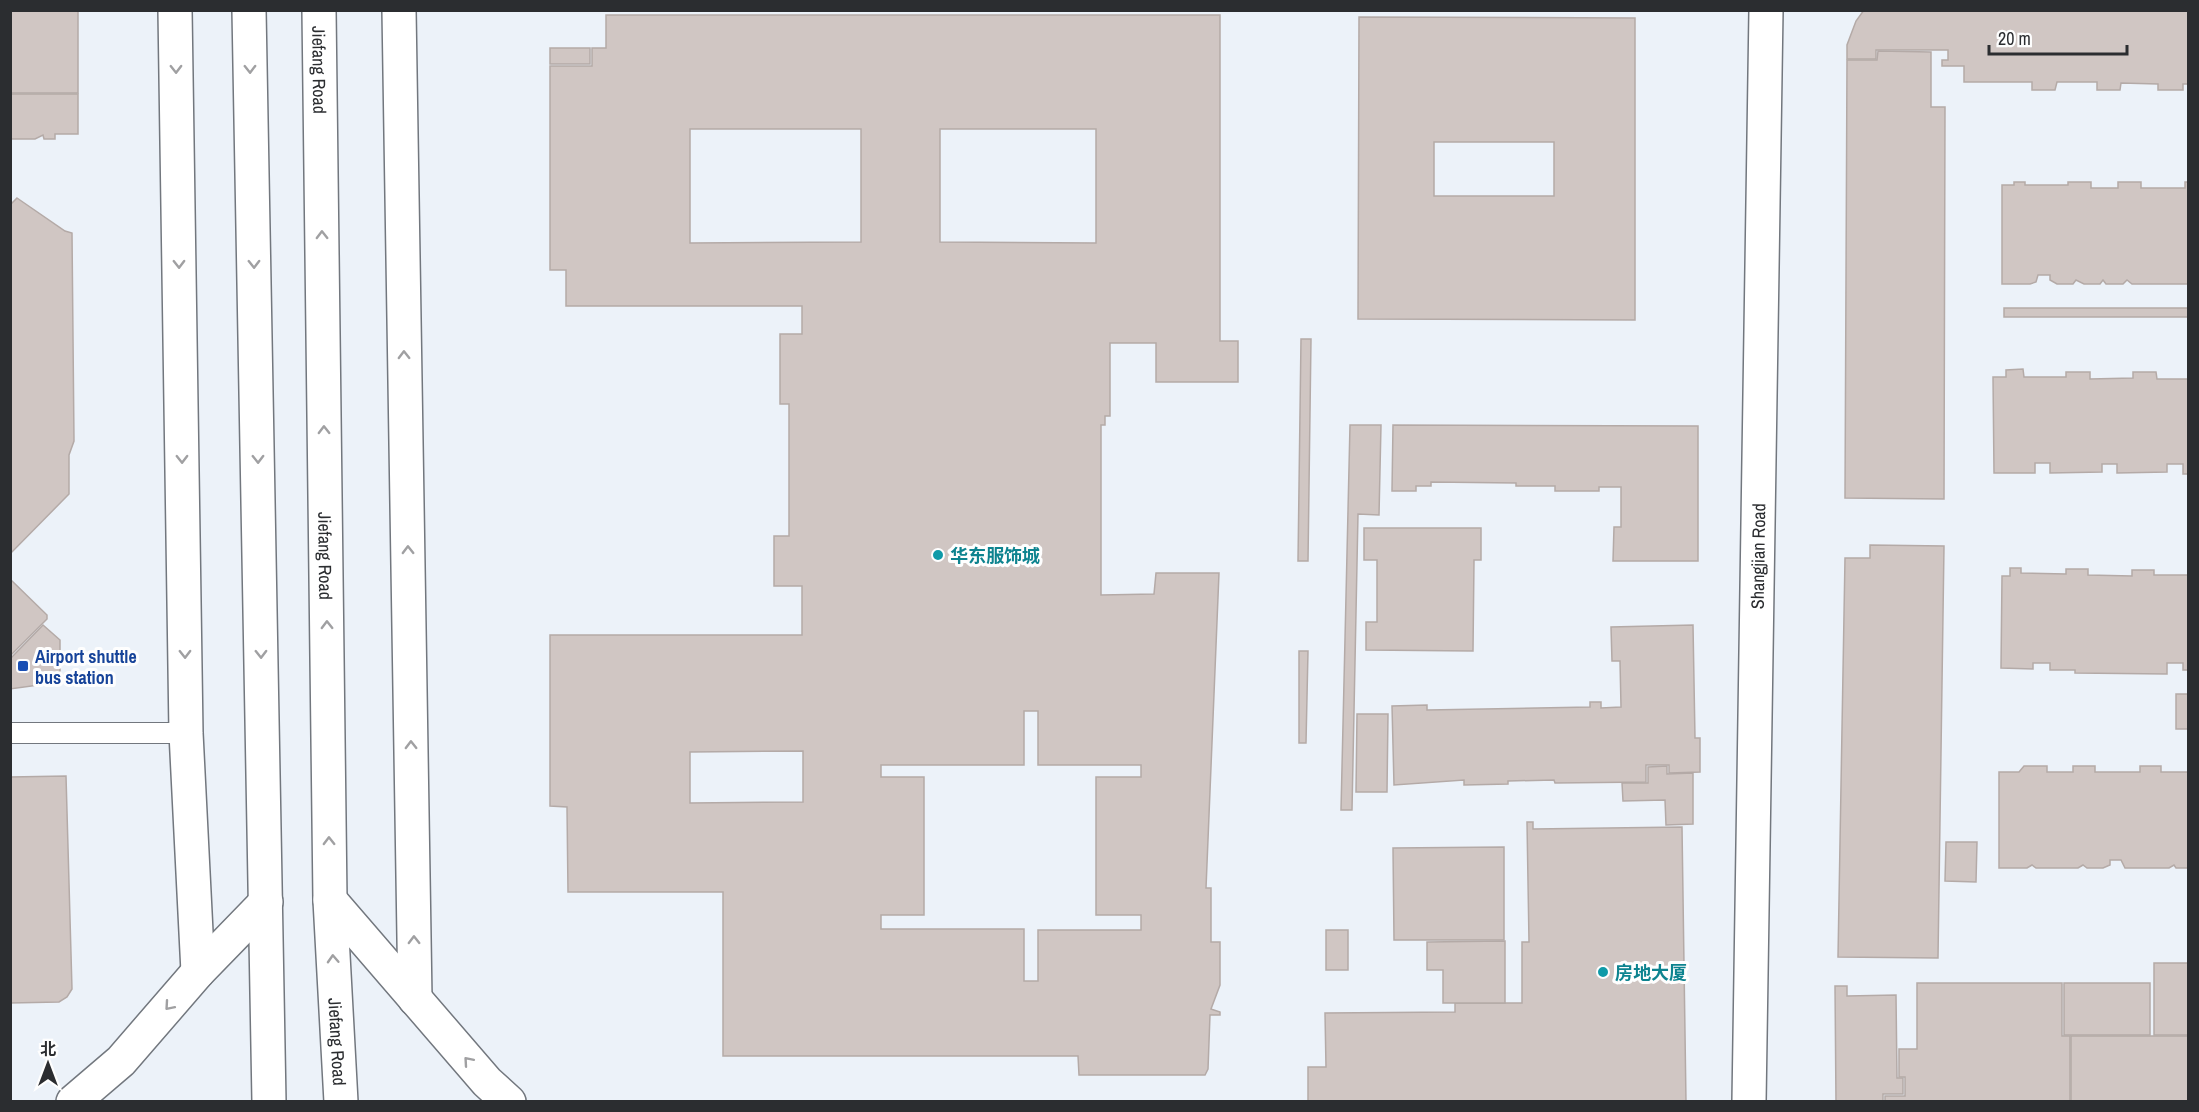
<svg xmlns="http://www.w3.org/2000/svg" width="2199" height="1112" viewBox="0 0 2199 1112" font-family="'Archivo Narrow','Noto Sans SC',sans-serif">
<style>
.building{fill:#d0c6c3;stroke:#b4aaa7;stroke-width:1.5;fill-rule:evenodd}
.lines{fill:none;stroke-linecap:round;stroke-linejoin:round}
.service-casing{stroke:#72777e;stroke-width:22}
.minor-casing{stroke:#72777e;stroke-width:36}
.tertiary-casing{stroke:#72777e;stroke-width:36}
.secondary-casing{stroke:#72777e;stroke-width:36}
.service{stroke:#fff;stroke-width:20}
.minor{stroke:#fff;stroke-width:33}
.tertiary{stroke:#fff;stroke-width:33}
.secondary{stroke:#fff;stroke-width:33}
.oneway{stroke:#a0a0a2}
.culture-dot{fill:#0f9aa8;stroke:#fefefe;stroke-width:2}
.transit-dot{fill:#1a4fb4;stroke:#fefefe;stroke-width:2}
.labels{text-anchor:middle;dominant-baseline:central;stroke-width:6;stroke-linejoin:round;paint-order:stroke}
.street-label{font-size:18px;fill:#2b2d30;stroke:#fefefe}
.culture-label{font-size:18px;font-weight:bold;fill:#0d838f;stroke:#fefefe;text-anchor:start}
.transit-label{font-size:18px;font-weight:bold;fill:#164399;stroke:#fefefe;text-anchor:start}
</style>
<rect width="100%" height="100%" fill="#ecf2f9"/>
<g class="building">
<rect x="10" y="10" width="68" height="83"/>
<polygon points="1864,10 2188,10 2188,84 2183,84 2183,90 2158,90 2158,84 2121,83 2120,90 2097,90 2097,82 2057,82 2055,90 2032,90 2032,82 1964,82 1964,66 1942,66 1942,60 1948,60 1948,50 1876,50 1876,59 1847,59 1847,45 1856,21"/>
<path d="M 606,15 L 1220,15 L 1220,341 L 1238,341 L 1238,382 L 1156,382 L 1156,343 L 1110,343 L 1110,416 L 1105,416 L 1105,425 L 1101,425 L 1101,595 L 1154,594 L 1156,573 L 1219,573 L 1206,888 L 1211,888 L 1211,942 L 1220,942 L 1220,985 L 1211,1009 L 1220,1012 L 1220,1015 L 1210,1015 L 1208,1069 L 1205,1075 L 1079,1075 L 1078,1056 L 723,1056 L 723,892 L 568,892 L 567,807 L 550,806 L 550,635 L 802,635 L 802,586 L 774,586 L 774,536 L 789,536 L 789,404 L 780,404 L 780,334 L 802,334 L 802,306 L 566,306 L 566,270 L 550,270 L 550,66 L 592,66 L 592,48 L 606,48 ZM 690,129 L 861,129 L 861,242 L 690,243 ZM 940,129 L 1096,129 L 1096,243 L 940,242 ZM 1024,711 L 1038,711 L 1038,765 L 1141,765 L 1141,777 L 1096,777 L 1096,915 L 1141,915 L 1141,930 L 1038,930 L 1038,981 L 1024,981 L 1024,929 L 881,929 L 881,915 L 924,915 L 924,777 L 881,777 L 881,765 L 1024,765 ZM 803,751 L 803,802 L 690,803 L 690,752 Z"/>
<path d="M 1359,17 L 1635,18 L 1635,320 L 1358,319 ZM 1434,142 L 1554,142 L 1554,196 L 1434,196 Z"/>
<rect x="550" y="48" width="40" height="16"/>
<polygon points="1878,51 1931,52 1931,107 1945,107 1944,499 1845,498 1847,60 1877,60"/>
<polygon points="10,94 78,94 78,134 55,134 55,139 44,139 43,135 35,139 10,139"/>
<polygon points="2014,182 2025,182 2025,185 2068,185 2068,182 2091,182 2091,188 2118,188 2118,182 2141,182 2141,188 2185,188 2185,182 2188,182 2188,284 2132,284 2127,280 2123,284 2106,284 2103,280 2100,284 2084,284 2076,280 2073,284 2057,284 2050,280 2050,275 2038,275 2036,282 2030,284 2002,284 2002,185 2014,185"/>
<polygon points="17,198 65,231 72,233 74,441 69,455 69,494 10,554 10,205"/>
<rect x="2004" y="308" width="184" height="9"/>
<polygon points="1301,339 1311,339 1308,561 1298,561"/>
<polygon points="2023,369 2024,377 2066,377 2066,372 2090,372 2090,379 2133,378 2133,372 2156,372 2157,379 2188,379 2188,474 2183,474 2183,464 2167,464 2167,472 2117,473 2117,464 2102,464 2102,472 2050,473 2050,463 2035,463 2035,473 1994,473 1993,377 2006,377 2006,370"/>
<polygon points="1350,425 1381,425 1379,515 1358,514 1352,810 1341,810"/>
<polygon points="1393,425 1698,426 1698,561 1613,561 1614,527 1621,527 1621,487 1599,487 1599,491 1555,491 1555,486 1516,486 1516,483 1431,482 1431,486 1416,486 1416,491 1392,491"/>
<polygon points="1364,528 1481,528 1481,560 1474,560 1473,651 1366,650 1366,622 1377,622 1377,560 1364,560"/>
<polygon points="1870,545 1944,546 1938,958 1838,957 1845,558 1870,558"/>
<polygon points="2010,568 2021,568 2021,573 2066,574 2066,569 2088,569 2088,575 2132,576 2132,570 2154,570 2154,575 2188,575 2188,670 2183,670 2183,663 2167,663 2167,674 2075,673 2075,670 2050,670 2050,663 2033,663 2033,669 2001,668 2002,576 2010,576"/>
<polygon points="10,579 47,615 47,619 10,656"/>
<polygon points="43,625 60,640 60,671 46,684 10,689 10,659"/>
<polygon points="1693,625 1695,738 1700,738 1700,772 1669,773 1669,765 1646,765 1646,782 1555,783 1554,780 1508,781 1508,784 1464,785 1464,780 1394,785 1392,706 1427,705 1427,710 1590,707 1590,702 1601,702 1601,708 1621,707 1620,661 1612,661 1611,627"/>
<polygon points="1299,651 1308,651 1306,743 1299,743"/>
<rect x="2176" y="694" width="12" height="35"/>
<polygon points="1357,714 1388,714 1387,792 1356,792"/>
<polygon points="1667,766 1667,774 1693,773 1693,824 1666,825 1665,800 1623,801 1622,783 1648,783 1648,767"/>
<polygon points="2024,766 2047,766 2047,772 2073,772 2073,766 2095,766 2095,772 2140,772 2140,766 2161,766 2161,772 2188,772 2188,868 2176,868 2174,865 2169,868 2125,868 2121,860 2110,860 2110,865 2103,868 2087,868 2083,865 2078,868 2036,868 2032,865 2027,868 1999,868 1999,772 2019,772"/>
<polygon points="66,776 72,989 67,997 59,1002 10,1003 10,777"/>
<polygon points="1527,822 1533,822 1533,829 1682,827 1686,1102 1308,1102 1308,1067 1326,1067 1325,1013 1455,1012 1455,1003 1522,1003 1522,942 1529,942"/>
<polygon points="1946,842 1977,842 1976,882 1945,881"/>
<polygon points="1504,847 1504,940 1394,940 1393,848"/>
<rect x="1326" y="930" width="22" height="40"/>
<polygon points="1505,941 1505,1003 1443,1003 1443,970 1427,970 1427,942"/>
<rect x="2154" y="963" width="34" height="72"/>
<polygon points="1917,983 2062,983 2062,1036 2070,1036 2070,1102 1885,1102 1885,1096 1905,1096 1905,1077 1899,1077 1899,1049 1917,1049"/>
<rect x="2064" y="983" width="86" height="52"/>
<polygon points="1835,986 1847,986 1847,996 1896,995 1897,1078 1903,1078 1903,1094 1883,1094 1883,1102 1836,1102"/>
<rect x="2071" y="1036" width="117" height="66"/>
</g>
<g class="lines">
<defs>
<polyline id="service" points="10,733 186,733"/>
<g id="minor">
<polyline points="175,10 186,733 198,972"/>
<polyline points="399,10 415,999"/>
</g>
<g id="tertiary">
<path id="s1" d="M 1749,1102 L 1766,10"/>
</g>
<g id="secondary">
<polyline points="249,10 269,1102"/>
<path id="s2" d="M 319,10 L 330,900 L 341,1102"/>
<polyline points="330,900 487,1082 509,1102"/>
<polyline points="73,1102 121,1061 198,972 266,902"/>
</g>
</defs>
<use href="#service" class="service-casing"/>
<use href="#minor" class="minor-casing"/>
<use href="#tertiary" class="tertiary-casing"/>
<use href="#secondary" class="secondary-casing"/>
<use href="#service" class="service"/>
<use href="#minor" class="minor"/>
<use href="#tertiary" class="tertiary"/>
<use href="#secondary" class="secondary"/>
</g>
<defs><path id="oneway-chevron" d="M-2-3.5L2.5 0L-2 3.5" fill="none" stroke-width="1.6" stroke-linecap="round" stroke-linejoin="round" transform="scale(1.5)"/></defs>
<g class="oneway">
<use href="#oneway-chevron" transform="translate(176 69) rotate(89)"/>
<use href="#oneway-chevron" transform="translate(250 69) rotate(89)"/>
<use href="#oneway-chevron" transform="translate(322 235) rotate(-91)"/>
<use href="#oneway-chevron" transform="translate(179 264) rotate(89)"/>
<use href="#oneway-chevron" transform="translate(254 264) rotate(89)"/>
<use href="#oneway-chevron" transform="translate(404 355) rotate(-91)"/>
<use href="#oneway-chevron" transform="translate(324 430) rotate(-91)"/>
<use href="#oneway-chevron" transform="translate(182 459) rotate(89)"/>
<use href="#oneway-chevron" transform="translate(258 459) rotate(89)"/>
<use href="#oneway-chevron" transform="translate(408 550) rotate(-91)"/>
<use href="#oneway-chevron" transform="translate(327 625) rotate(-91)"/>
<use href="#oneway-chevron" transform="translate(185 654) rotate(89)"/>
<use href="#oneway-chevron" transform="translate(261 654) rotate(89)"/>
<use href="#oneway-chevron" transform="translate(411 745) rotate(-91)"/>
<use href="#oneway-chevron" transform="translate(329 841) rotate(-91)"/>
<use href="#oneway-chevron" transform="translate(414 940) rotate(-91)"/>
<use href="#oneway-chevron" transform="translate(333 959) rotate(-93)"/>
<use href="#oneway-chevron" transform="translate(169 1006) rotate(131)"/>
<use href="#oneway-chevron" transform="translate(468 1061) rotate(-131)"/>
</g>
<g class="culture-dot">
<circle cx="938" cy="555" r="6"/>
<circle cx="1603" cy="972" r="6"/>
</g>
<rect class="transit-dot" x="17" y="660" width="12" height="12" rx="3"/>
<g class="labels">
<g class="street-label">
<text stroke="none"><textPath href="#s2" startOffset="60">Jiefang Road</textPath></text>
<text stroke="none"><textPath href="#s2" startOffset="546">Jiefang Road</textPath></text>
<text stroke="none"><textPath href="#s1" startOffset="546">Shangjian Road</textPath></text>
<text stroke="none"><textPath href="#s2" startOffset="1032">Jiefang Road</textPath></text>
</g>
<g class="culture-label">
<text x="950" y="555">华东服饰城</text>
<text x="1615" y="972">房地大厦</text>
</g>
<g class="transit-label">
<text x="35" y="656">Airport shuttle<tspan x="35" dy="21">bus station</tspan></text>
</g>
</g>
<rect width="2199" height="1112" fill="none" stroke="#2b2d30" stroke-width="24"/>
<g transform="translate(48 1064)" stroke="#fefefe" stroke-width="4.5" paint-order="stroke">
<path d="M0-4.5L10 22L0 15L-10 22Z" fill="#2b2d30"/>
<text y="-9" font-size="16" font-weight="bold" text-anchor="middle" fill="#2b2d30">北</text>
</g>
<path d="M1989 45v9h138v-9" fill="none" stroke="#2b2d30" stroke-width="3"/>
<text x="1998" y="45" font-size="18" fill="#2b2d30" stroke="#fefefe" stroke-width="4.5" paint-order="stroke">20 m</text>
</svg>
